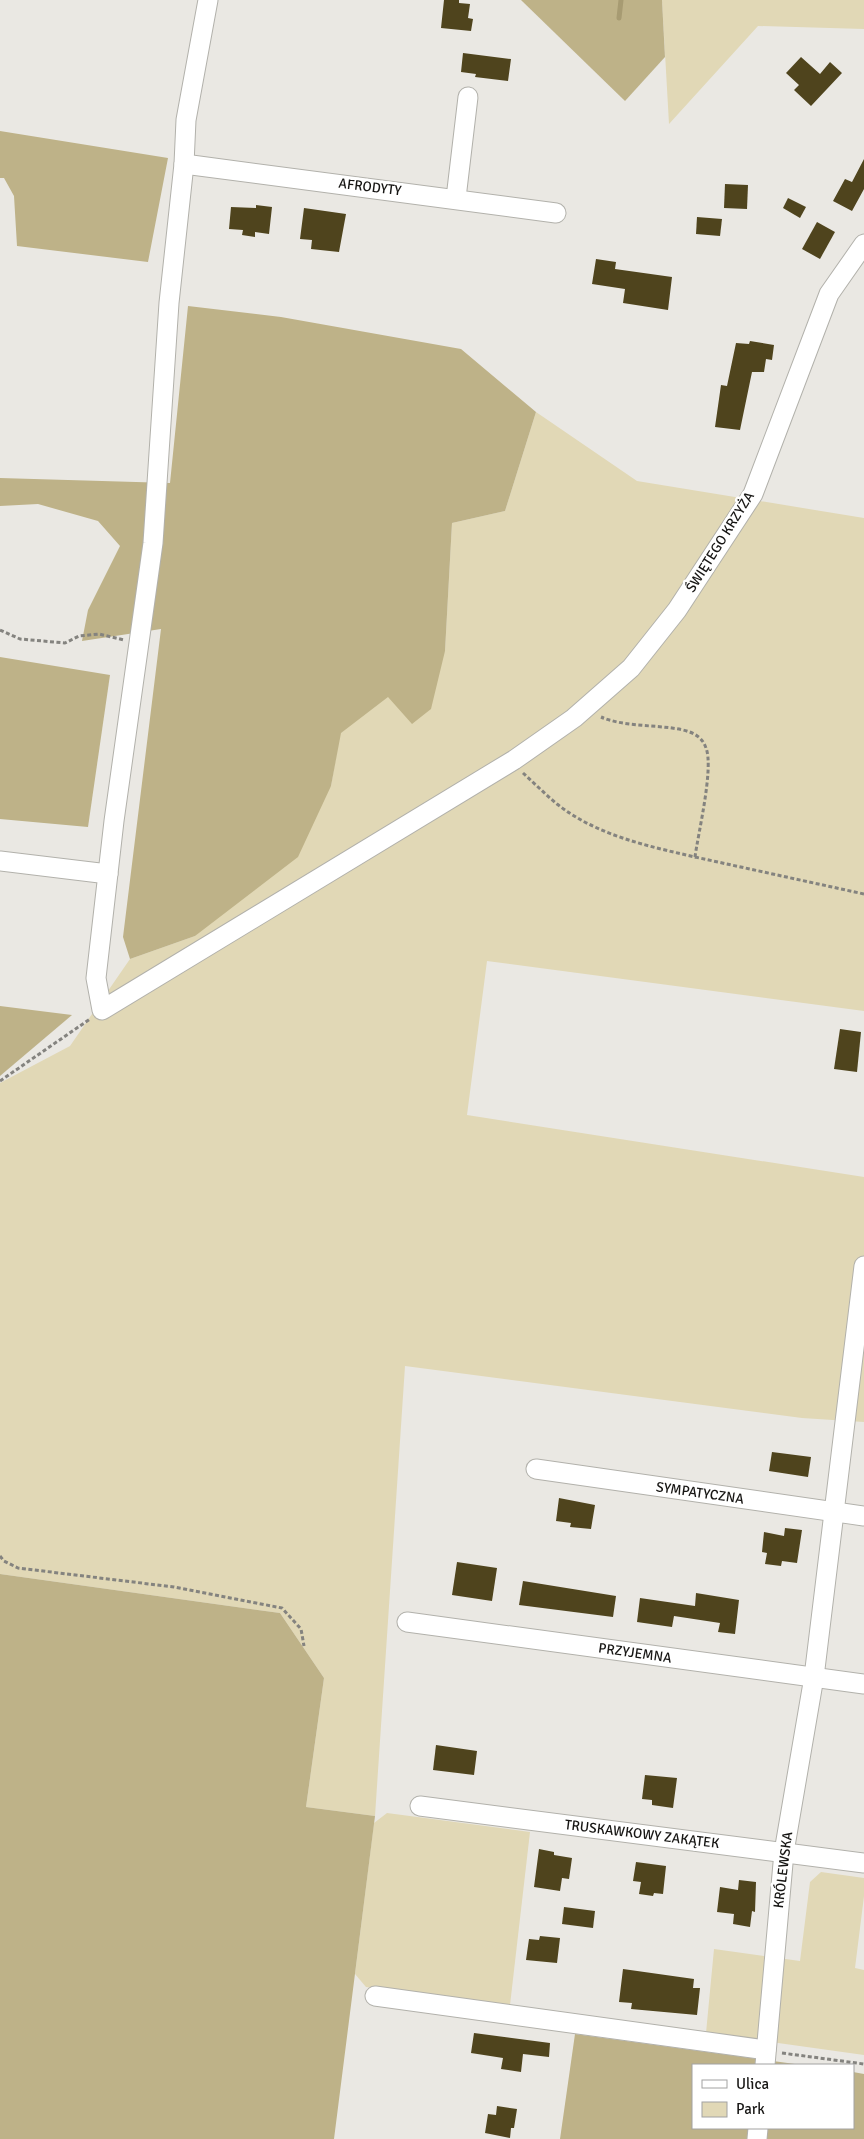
<svg xmlns="http://www.w3.org/2000/svg" width="864" height="2139" viewBox="0 0 864 2139" font-family="Signika,sans-serif">
<style>
.green{fill:#e1d8b6}
.forest{fill:#beb288}
.lines{fill:none;stroke-linecap:round;stroke-linejoin:round}
.stream{stroke:#a79b72;stroke-width:5}
.building{fill:#4f441d}
.minor-casing{stroke:#b2b1ab;stroke-width:21}
.path{stroke:#84837f;stroke-width:3;stroke-dasharray:4 2.5;stroke-linecap:butt}
.minor{stroke:#fff;stroke-width:19}
.labels{text-anchor:middle;dominant-baseline:central;stroke-width:5;stroke-linejoin:round;paint-order:stroke}
.street-label{font-size:14px;fill:#171614;stroke:#fff}
</style>
<rect width="100%" height="100%" fill="#eae8e3"/>
<g class="green">
<polygon points="662,0 864,0 864,29 758,26 669,124"/>
<polygon points="536,412 637,481 864,518 864,1011 487,961 467,1115 864,1177 864,1422 802,1418 405,1366 375,1816 306,1807 324,1678 280,1613 0,1574 0,1083 70,1046 130,959 195,936 331,786 340,733 445,651 452,523 505,511"/>
<polygon points="387,1813 530,1832 510,2005 366,1987 355,1974 374,1823"/>
<polygon points="821,1872 864,1878 864,1896 855,1968 864,1970 864,2055 706,2033 714,1949 800,1961 810,1882"/>
</g>
<g class="forest">
<polygon points="521,0 662,0 665,57 625,101"/>
<polygon points="0,131 168,158 148,262 17,246 14,196 4,178 0,178"/>
<polygon points="188,306 281,317 461,349 536,412 505,511 452,523 445,651 431,709 412,724 388,697 341,733 331,786 298,857 195,936 130,959 123,937 161,629 82,641 88,610 120,546 98,521 38,504 0,506 0,478 170,483"/>
<polygon points="0,657 110,675 88,827 0,819"/>
<polygon points="0,1006 72,1015 0,1076"/>
<polygon points="0,1574 280,1613 324,1678 306,1807 375,1816 334,2139 0,2139"/>
<polygon points="575,2034 802,2065 693,2065 693,2128 853,2128 853,2072 864,2074 864,2139 560,2139"/>
</g>
<g class="lines">
<polyline class="stream" points="619,18 621,0"/>
</g>
<g class="building">
<polygon points="444,0 459,0 459,3 470,4 468,18 473,19 471,31 441,28"/>
<polygon points="463,53 511,59 508,81 475,77 476,74 461,72"/>
<polygon points="801,57 820,74 830,62 842,73 811,106 794,90 799,85 786,73"/>
<polygon points="864,159 864,189 852,211 833,201 845,179 852,182"/>
<polygon points="725,184 748,185 747,209 724,208"/>
<polygon points="788,198 806,207 800,218 783,208"/>
<polygon points="256,205 272,207 269,234 255,232 255,237 242,235 243,230 229,229 231,207 256,208"/>
<polygon points="304,208 346,214 339,252 311,249 312,240 300,239"/>
<polygon points="697,217 722,219 720,236 696,234"/>
<polygon points="817,222 835,232 820,259 802,249"/>
<polygon points="596,259 616,262 615,269 672,277 668,310 623,303 625,289 592,284"/>
<polygon points="750,341 774,345 772,360 766,359 764,372 752,372 740,430 715,427 721,385 727,386 736,343 749,344"/>
<polygon points="840,1029 861,1032 857,1072 834,1069"/>
<polygon points="772,1452 811,1457 808,1477 769,1471"/>
<polygon points="559,1498 595,1505 591,1529 570,1527 571,1523 556,1521"/>
<polygon points="785,1528 802,1530 797,1563 782,1561 781,1566 765,1564 767,1553 762,1552 764,1532 784,1536"/>
<polygon points="457,1562 497,1568 492,1601 452,1595"/>
<polygon points="523,1581 616,1596 613,1617 519,1605"/>
<polygon points="696,1593 739,1600 735,1634 718,1632 720,1623 674,1616 672,1627 637,1622 640,1598 695,1606"/>
<polygon points="436,1745 477,1751 474,1775 433,1770"/>
<polygon points="645,1775 677,1778 673,1808 652,1805 652,1800 642,1799"/>
<polygon points="539,1849 554,1852 554,1855 572,1858 569,1879 562,1878 560,1891 534,1887"/>
<polygon points="636,1862 666,1866 663,1894 654,1893 653,1896 639,1894 641,1882 633,1881"/>
<polygon points="739,1880 756,1882 755,1912 752,1911 750,1927 733,1924 734,1914 717,1912 720,1887 738,1890"/>
<polygon points="564,1907 595,1911 593,1928 562,1924"/>
<polygon points="540,1936 560,1938 557,1963 526,1960 529,1939 539,1940"/>
<polygon points="623,1969 694,1979 693,1988 700,1988 697,2015 631,2009 632,2003 619,2002"/>
<polygon points="474,2033 550,2043 549,2057 523,2054 521,2072 501,2069 503,2058 471,2053"/>
<polygon points="497,2106 517,2109 514,2128 511,2128 510,2138 485,2133 488,2114 496,2115"/>
</g>
<g class="lines">
<defs>
<g id="minor">
<polyline points="208,0 186,120 184,164 169,303 153,543 114,821 96,978 102,1010 514,760 574,718 631,668 677,610 753,494 829,294 864,244"/>
<polyline points="184,164 556,213"/>
<polyline points="456,198 468,97"/>
<polyline points="0,861 108,874"/>
<polyline points="536,1469 864,1516"/>
<polyline points="407,1622 864,1684"/>
<polyline points="420,1806 864,1863"/>
<polyline points="375,1996 766,2050"/>
<polyline points="765,2065 784,1852 814,1677 864,1266"/>
<polyline points="757,2139 758,2128"/>
</g>
</defs>
<use href="#minor" class="minor-casing"/>
<g class="path">
<polyline points="0,630 20,639 65,643 79,636 99,634 124,640"/>
<path d="M 523,773 C 534,783 545,794 557,804 C 596,835 647,846 695,857 C 698,834 714,768 706,748 C 701,733 686,730 672,728 C 649,725 622,726 601,717"/>
<polyline points="695,857 864,894"/>
<polyline points="0,1081 90,1019"/>
<polyline points="0,1556 4,1561 18,1568 174,1587 282,1608 301,1629 304,1646"/>
<polyline points="782,2053 864,2064"/>
</g>
<use href="#minor" class="minor"/>
</g>
<g class="labels">
<g class="street-label">
<text transform="translate(370 187) rotate(7)">AFRODYTY</text>
<text transform="translate(720 542) rotate(-58)">ŚWIĘTEGO KRZYŻA</text>
<text transform="translate(700 1493) rotate(8)">SYMPATYCZNA</text>
<text transform="translate(635 1653) rotate(8)">PRZYJEMNA</text>
<text transform="translate(642 1834) rotate(7)">TRUSKAWKOWY ZAKĄTEK</text>
<text transform="translate(783 1870) rotate(-83)">KRÓLEWSKA</text>
</g>
</g>
<rect x="692" y="2064" width="162" height="65" fill="#ffffff" stroke="#a2a2a1"/>
<rect x="702" y="2080" width="25" height="8" fill="#ffffff" stroke="#a2a2a1"/>
<text x="736" y="2089" font-size="15" fill="#171614">Ulica</text>
<rect x="702" y="2102" width="25" height="15" fill="#e1d8b6" stroke="#a2a2a1"/>
<text x="736" y="2114" font-size="15" fill="#171614">Park</text>
</svg>
